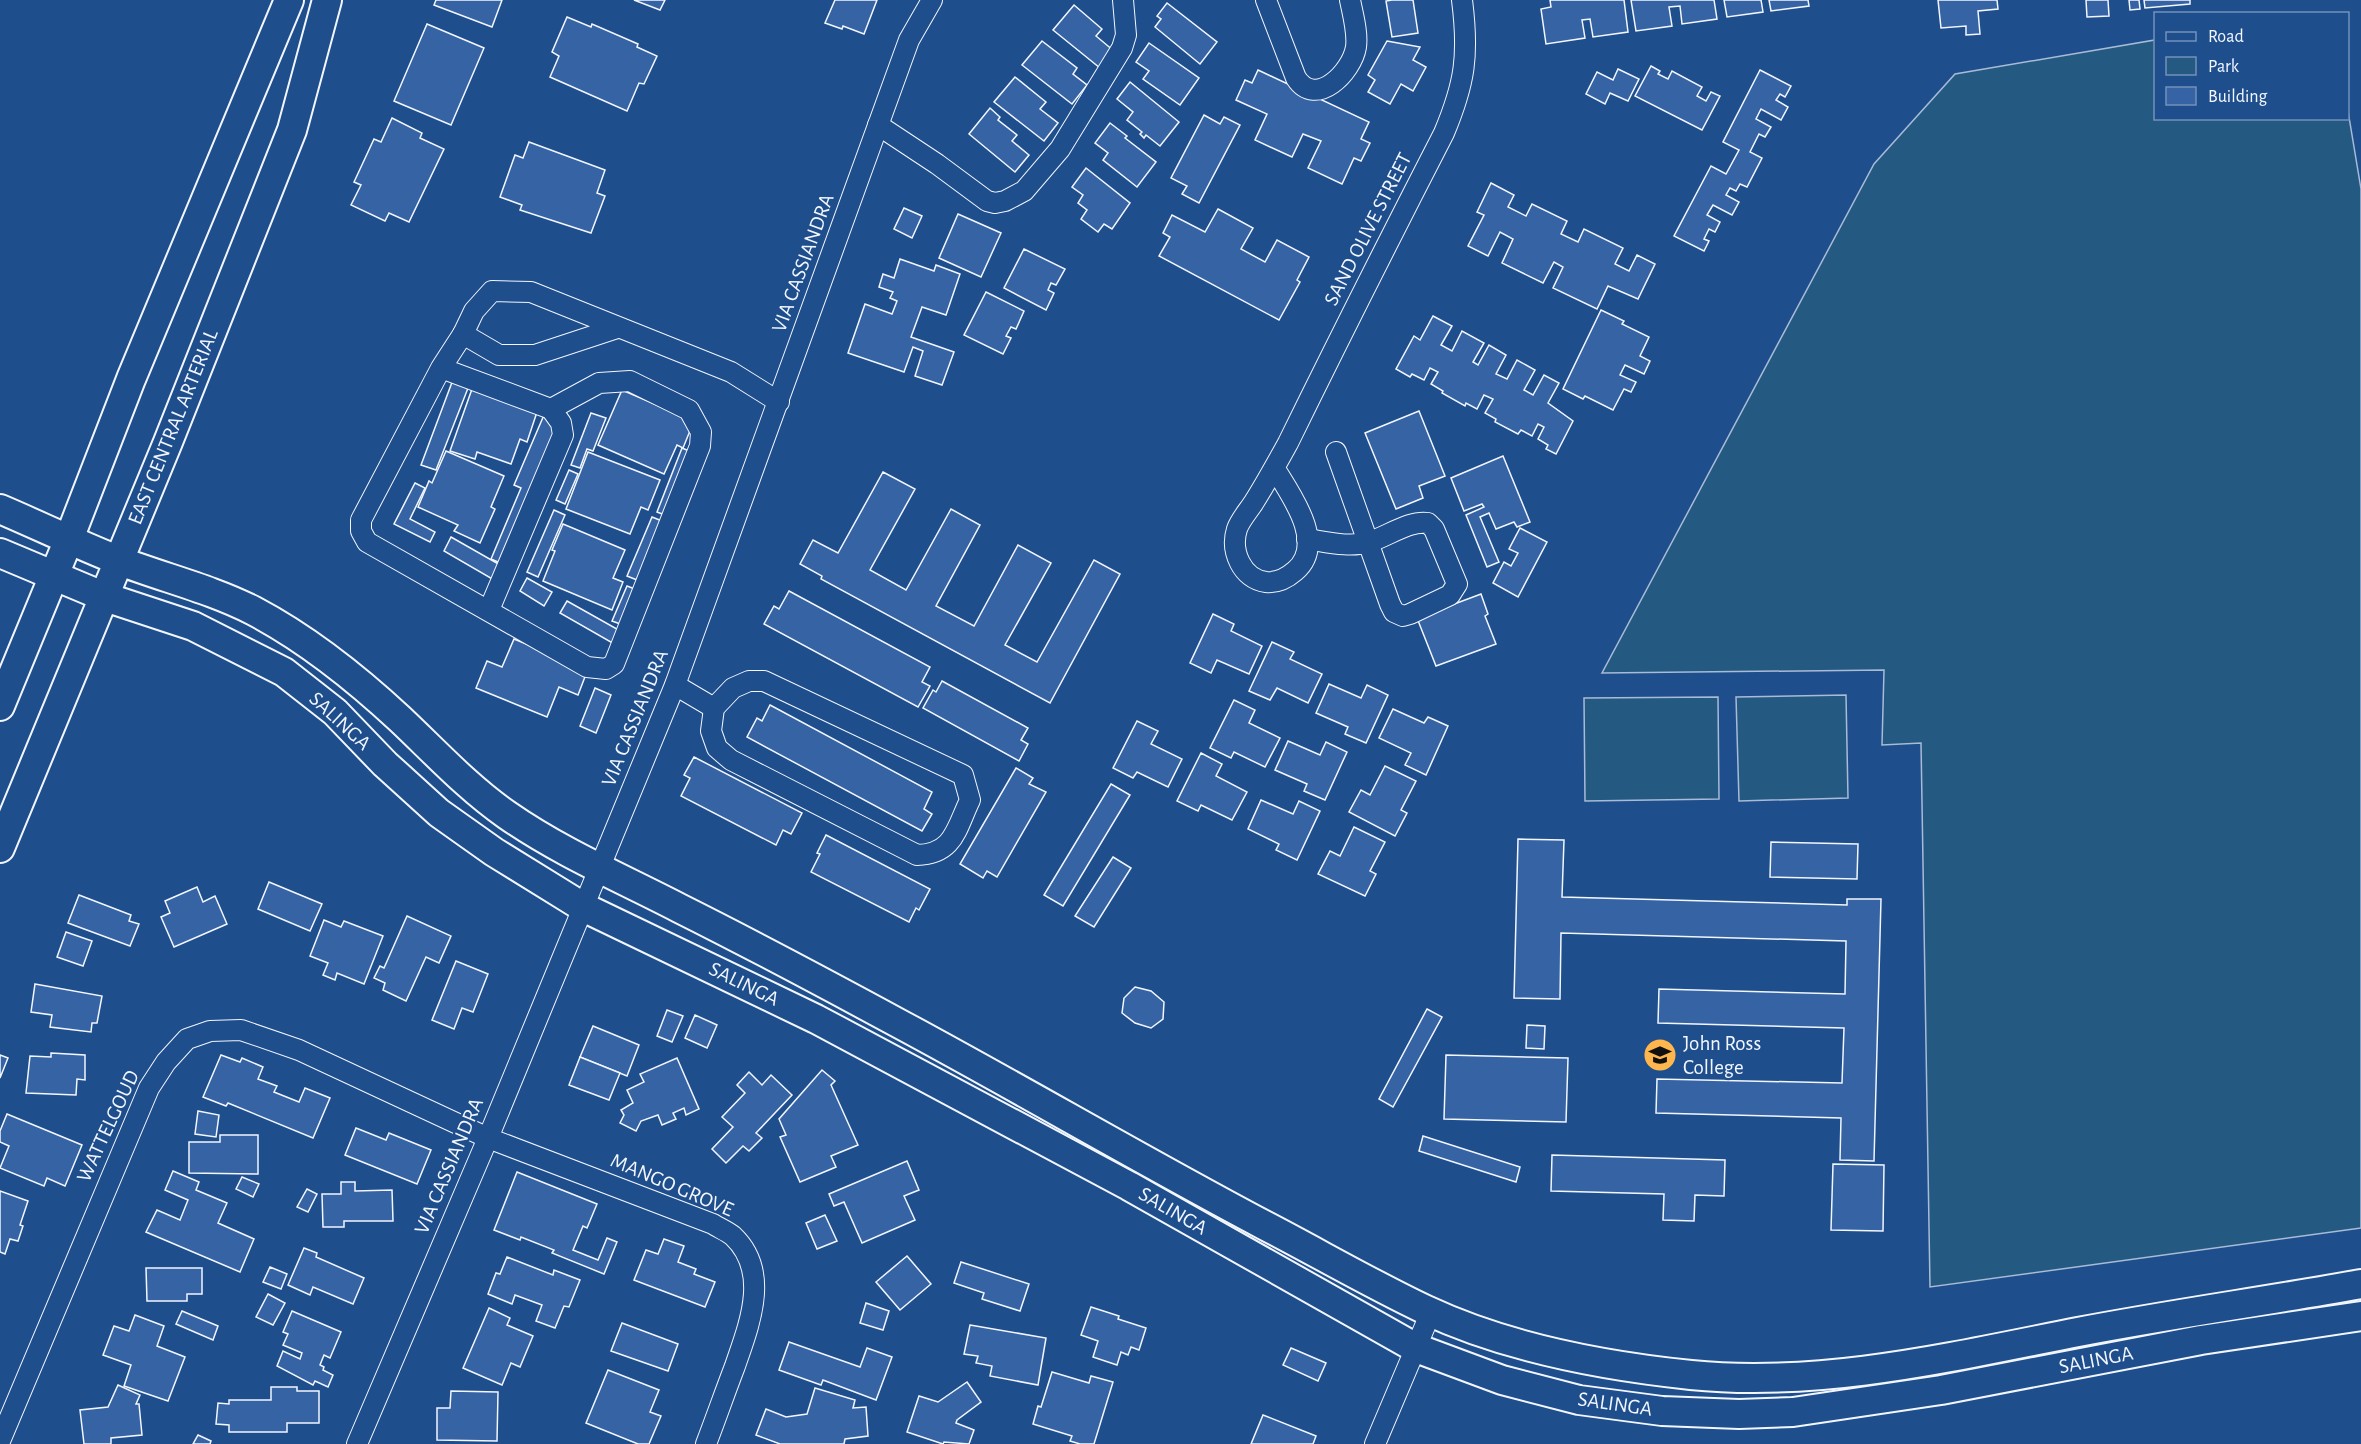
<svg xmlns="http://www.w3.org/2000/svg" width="2361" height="1444" viewBox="0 0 2361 1444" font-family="'Alegreya Sans',sans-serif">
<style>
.green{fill:#245a82;stroke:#a8bbd7;stroke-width:1.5}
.building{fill:#3563a3;stroke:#f2f6ff;stroke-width:1.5}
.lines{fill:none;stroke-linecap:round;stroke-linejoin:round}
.street-casing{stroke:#f2f6ff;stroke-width:22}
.secondary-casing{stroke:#f2f6ff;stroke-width:32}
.street{stroke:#1f4e8c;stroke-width:20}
.secondary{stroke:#1f4e8c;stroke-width:28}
.labels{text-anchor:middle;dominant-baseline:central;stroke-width:4.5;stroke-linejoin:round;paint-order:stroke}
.street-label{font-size:21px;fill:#f2f6ff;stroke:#1f4e8c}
.poi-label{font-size:21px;fill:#f2f6ff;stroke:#1f4e8c;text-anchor:start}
</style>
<rect width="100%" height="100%" fill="#1f4e8c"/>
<g class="green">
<polygon points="2155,40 2156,118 2348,118 2348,111 2361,189 2361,1228 1930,1287 1921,743 1882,745 1884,670 1602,673 1874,164 1955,74"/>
<polygon points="1846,695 1848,798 1739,801 1736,697"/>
<polygon points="1718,697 1719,799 1585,801 1584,698"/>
</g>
<g class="building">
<polygon points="436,0 502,0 492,27 434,5"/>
<polygon points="634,0 665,0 660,10"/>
<polygon points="835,0 877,0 864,34 843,26 842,29 825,23"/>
<polygon points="1392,0 1413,0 1418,33 1392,37 1386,1"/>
<polygon points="1550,0 1624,0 1628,32 1593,37 1590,19 1582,20 1585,38 1546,44 1541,9 1551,7"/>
<polygon points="1631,0 1714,0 1717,19 1682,24 1680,6 1669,7 1672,26 1636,31"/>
<polygon points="1724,0 1761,0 1763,12 1727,17"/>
<polygon points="1769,0 1808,0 1809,6 1771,11"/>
<polygon points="1938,0 1997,0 1998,9 1978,11 1980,34 1966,35 1966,26 1941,28"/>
<polygon points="2086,0 2108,0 2109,16 2087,17"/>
<polygon points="2129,0 2139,0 2140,9 2130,10"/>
<polygon points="2144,0 2190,0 2190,4 2145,8"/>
<polygon points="1167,3 1217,42 1200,64 1155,27 1161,19 1157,16"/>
<polygon points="1074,5 1102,29 1096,36 1114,51 1100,68 1053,30"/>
<polygon points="567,17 591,27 592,24 638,44 637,47 657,56 644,84 639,83 627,111 550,77 559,56 552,52"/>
<polygon points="427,24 484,48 451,125 394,101"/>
<polygon points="1042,41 1077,68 1073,74 1087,85 1072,104 1022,65"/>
<polygon points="1387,41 1420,47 1413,60 1426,67 1413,91 1401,84 1390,104 1368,92 1375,80 1368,75"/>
<polygon points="1149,43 1199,78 1180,105 1143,79 1149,71 1136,62"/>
<polygon points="1651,66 1660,71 1658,74 1668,79 1672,71 1702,87 1697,96 1706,101 1711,92 1720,96 1702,130 1635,96"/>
<polygon points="1618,69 1639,79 1628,101 1610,93 1605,104 1586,94 1597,72 1613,80"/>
<polygon points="1258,70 1369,122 1361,139 1370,143 1361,161 1354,158 1342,184 1308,168 1321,141 1303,134 1292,157 1255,140 1267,114 1236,100 1245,80 1252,83"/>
<polygon points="1760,70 1791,86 1785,97 1780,94 1776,100 1788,107 1781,120 1761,109 1756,119 1771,127 1765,137 1759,134 1750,152 1762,158 1747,187 1740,184 1736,191 1730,188 1726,195 1739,202 1732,215 1713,205 1707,215 1720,222 1715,232 1709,229 1704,239 1709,241 1704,251 1674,236 1711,166 1726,174 1739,150 1723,142"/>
<polygon points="1015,77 1046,102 1040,109 1058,123 1044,141 994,102"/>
<polygon points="1130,82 1179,122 1160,146 1146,135 1144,138 1140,134 1142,132 1127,120 1133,112 1117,99"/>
<polygon points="990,108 1000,117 998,120 1017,135 1012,141 1029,155 1015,172 969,134"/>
<polygon points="1204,115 1220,124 1224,117 1240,125 1199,203 1182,194 1187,186 1171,178"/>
<polygon points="392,118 422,133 420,138 444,149 409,222 389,213 385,221 351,205 361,185 354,182 374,139 381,142"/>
<polygon points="1110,123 1127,136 1125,138 1156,162 1137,187 1103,160 1108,153 1095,143"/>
<polygon points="529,142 605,170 597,193 605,196 591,233 520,210 522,205 500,197 515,155 523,158"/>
<polygon points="1086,168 1130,203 1112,229 1104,224 1098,232 1081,219 1087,210 1078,203 1083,195 1072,187"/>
<polygon points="1491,183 1514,195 1508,207 1526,216 1532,204 1567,221 1561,234 1578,242 1584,229 1623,248 1615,264 1629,271 1637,255 1655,264 1638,299 1608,286 1597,309 1553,288 1563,267 1554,262 1543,283 1502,263 1513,239 1500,232 1488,256 1468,246 1484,215 1477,212"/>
<polygon points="904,208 922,216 912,238 894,229"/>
<polygon points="1218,209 1253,228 1241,249 1265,262 1277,240 1309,257 1297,280 1300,282 1279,320 1159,256 1170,237 1163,233 1172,215 1205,232"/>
<polygon points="958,214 1001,233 981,277 939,258"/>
<polygon points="1024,249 1065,269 1056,285 1051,283 1048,290 1054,293 1046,310 1004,288"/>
<polygon points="900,259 934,271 936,265 960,274 946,315 922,307 911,337 954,352 942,385 915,376 923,351 913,347 904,372 848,353 865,304 892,314 897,301 890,298 893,292 879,287 883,274 894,278"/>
<polygon points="986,292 1024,311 1016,329 1011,327 1006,336 1011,338 1003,354 964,335"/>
<polygon points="1601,310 1624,321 1622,324 1649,337 1640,356 1650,361 1644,374 1625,365 1620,375 1636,382 1631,392 1624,389 1613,410 1585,396 1583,399 1563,389"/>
<polygon points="1433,316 1452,326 1441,345 1452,351 1462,331 1484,343 1473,362 1478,365 1489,345 1506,355 1496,374 1507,379 1517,360 1535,370 1524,390 1533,395 1544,375 1559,383 1548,403 1573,421 1556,454 1546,449 1548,445 1538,439 1544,427 1538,424 1532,436 1521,430 1518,434 1495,422 1496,419 1485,413 1493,399 1484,395 1477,409 1466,403 1465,406 1442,393 1443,391 1431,384 1438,372 1430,368 1424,380 1412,374 1410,377 1396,369 1414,336 1420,340"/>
<polygon points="454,377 470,383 436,470 421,465"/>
<polygon points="472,389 539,406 527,442 520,439 511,464 477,452 475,459 450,451"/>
<polygon points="622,390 694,421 683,448 677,445 664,474 598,445"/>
<polygon points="1419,411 1445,476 1419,486 1423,498 1396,509 1365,433"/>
<polygon points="591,413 606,418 593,451 587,449 580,468 571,465"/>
<polygon points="544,415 559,421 505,565 491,559 521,488 514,485"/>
<polygon points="682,448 694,453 670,517 657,512"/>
<polygon points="446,451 504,476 491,507 495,509 480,543 454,531 458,525 418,507 429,481 432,483"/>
<polygon points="588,452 660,480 648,510 641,507 630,534 566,509"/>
<polygon points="1503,456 1530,522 1517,527 1514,522 1496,529 1489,513 1480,517 1499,562 1487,567 1466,515 1484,507 1482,504 1464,511 1451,478"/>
<polygon points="569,470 578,474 565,504 556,500"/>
<polygon points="883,472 915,489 870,570 906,590 951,509 980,525 936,606 974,626 1018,545 1051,563 1005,645 1037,662 1094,560 1120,574 1050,703 821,579 822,576 800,564 813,540 838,553"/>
<polygon points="415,483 425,488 410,519 435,532 430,542 394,524"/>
<polygon points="554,510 565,515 538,577 527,572"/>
<polygon points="652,517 667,523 642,582 627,576"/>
<polygon points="563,524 625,550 613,578 623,582 612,610 543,581 555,551 552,550"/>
<polygon points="1520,528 1547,542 1518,597 1493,583 1504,562 1511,566 1518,553 1509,549"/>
<polygon points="451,537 502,566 494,580 444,551"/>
<polygon points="527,578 552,592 544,606 520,591"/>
<polygon points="627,586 640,591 626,626 612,621"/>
<polygon points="789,591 930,667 922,682 930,686 918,707 764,624 774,606 779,609"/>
<polygon points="1481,594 1488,614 1485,616 1496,644 1436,666 1417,618"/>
<polygon points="567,601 624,633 616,645 560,613"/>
<polygon points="1213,614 1234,624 1231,631 1262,646 1249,674 1217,660 1211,673 1190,663"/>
<polygon points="514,639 588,669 578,695 559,687 547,717 476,688 487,661 502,667"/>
<polygon points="1272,642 1294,652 1290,659 1322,674 1308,703 1277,688 1270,700 1249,691"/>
<polygon points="942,681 1028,728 1021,740 1028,744 1019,761 923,708 933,690 936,692"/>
<polygon points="1329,684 1361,698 1367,685 1388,695 1366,743 1345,734 1348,727 1316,713"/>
<polygon points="595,688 611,695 596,733 580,726"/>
<polygon points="1234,700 1255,710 1249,723 1280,738 1265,767 1234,752 1231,758 1210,748"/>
<polygon points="770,705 932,792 924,809 932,814 922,831 747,737 757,718 762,721"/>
<polygon points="1393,709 1424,723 1428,717 1448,726 1426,775 1405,765 1411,753 1379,738"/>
<polygon points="1137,721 1158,731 1151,744 1182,759 1168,787 1137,772 1133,778 1113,768"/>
<polygon points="1288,741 1320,755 1326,742 1347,752 1325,800 1304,791 1307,784 1275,770"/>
<polygon points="1201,753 1222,764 1216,776 1247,792 1232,820 1201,805 1198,811 1177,801"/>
<polygon points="694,757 802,813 791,834 783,830 776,845 681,796 690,778 684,775"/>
<polygon points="1385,766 1416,781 1401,810 1407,813 1395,836 1349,812 1361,790 1370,795"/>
<polygon points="1016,768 1033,778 1029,784 1046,792 997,877 987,871 983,878 960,864"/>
<polygon points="1111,784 1130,795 1063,906 1044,895"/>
<polygon points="1261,800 1293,814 1299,801 1320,811 1297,860 1276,850 1279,844 1248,829"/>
<polygon points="1354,827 1385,842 1370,871 1376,874 1365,896 1318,874 1330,851 1340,856"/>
<polygon points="826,835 930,889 919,910 916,908 909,922 811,872 820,854 817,853"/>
<polygon points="1518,839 1564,840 1562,897 1847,905 1847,899 1881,899 1874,1161 1840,1160 1841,1118 1656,1113 1657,1079 1842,1083 1844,1028 1658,1023 1659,989 1845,994 1846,941 1561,933 1560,999 1514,998"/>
<polygon points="1771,842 1858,844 1857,879 1770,877"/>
<polygon points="1113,857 1131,868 1094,927 1075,916"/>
<polygon points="269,882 322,904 310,931 258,909"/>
<polygon points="197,887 203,902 215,896 227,924 174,947 161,917 170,913 165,901"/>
<polygon points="79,895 131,915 129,921 139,924 130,946 68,923"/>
<polygon points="407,916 451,936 439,963 426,957 406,1001 383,990 385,983 374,978 380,966 384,968"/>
<polygon points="324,920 341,927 344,921 383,936 364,984 337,973 335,980 323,975 328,963 310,956"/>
<polygon points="66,932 92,941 83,966 57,957"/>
<polygon points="456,961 488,974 473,1012 462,1008 454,1029 432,1020"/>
<polygon points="35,984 102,996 97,1023 92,1023 91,1032 50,1027 52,1015 31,1012"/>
<polygon points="1135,987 1151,991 1164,1002 1163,1019 1151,1028 1135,1023 1122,1013 1124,998"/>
<polygon points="1427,1009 1442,1017 1393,1107 1379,1099"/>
<polygon points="667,1010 683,1016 672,1042 657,1036"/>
<polygon points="695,1015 717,1025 707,1048 685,1038"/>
<polygon points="1527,1025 1545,1026 1544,1049 1526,1048"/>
<polygon points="593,1026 639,1045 627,1076 580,1057"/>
<polygon points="51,1053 85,1055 85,1080 77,1079 76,1095 26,1093 30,1056 51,1057"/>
<polygon points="0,1055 8,1058 0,1078"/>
<polygon points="221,1055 240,1062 242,1058 263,1067 258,1079 277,1086 274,1092 299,1102 305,1088 330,1098 313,1138 228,1103 226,1106 203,1097"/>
<polygon points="1446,1055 1568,1058 1566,1122 1444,1119"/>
<polygon points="580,1057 620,1073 609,1100 569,1085"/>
<polygon points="677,1058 699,1109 686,1115 684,1108 673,1113 676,1119 662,1125 658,1115 641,1121 636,1131 620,1123 624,1115 621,1110 633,1103 627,1090 644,1082 640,1074"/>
<polygon points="822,1070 835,1081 831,1085 858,1145 831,1156 836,1167 800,1182 780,1137 786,1135 779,1119"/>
<polygon points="749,1072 762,1085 771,1075 792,1095 756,1133 762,1138 749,1151 743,1146 726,1163 712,1149 733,1127 722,1117 745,1093 737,1085"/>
<polygon points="198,1111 219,1115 216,1137 195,1134"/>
<polygon points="7,1114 82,1145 65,1186 47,1178 44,1186 0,1168 9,1146 0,1142 0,1131"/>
<polygon points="356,1128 386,1140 389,1133 431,1150 417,1184 345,1155"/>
<polygon points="220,1135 258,1135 258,1174 189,1173 189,1142 220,1142"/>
<polygon points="1423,1136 1520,1167 1516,1182 1419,1151"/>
<polygon points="1552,1155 1725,1160 1724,1196 1695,1195 1694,1221 1663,1220 1664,1194 1551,1191"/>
<polygon points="907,1161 919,1190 904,1196 915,1220 862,1243 844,1202 834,1206 829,1194"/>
<polygon points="1833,1164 1884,1165 1883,1231 1831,1230"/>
<polygon points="173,1171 199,1182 196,1190 227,1203 218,1223 254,1239 240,1272 146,1232 157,1210 180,1220 188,1200 165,1190"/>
<polygon points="517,1172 597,1204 587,1228 583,1226 573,1250 598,1260 607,1238 617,1242 604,1274 552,1253 554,1250 521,1237 520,1240 494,1230"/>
<polygon points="242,1177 259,1184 253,1197 236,1189"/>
<polygon points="341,1182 355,1182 355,1191 392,1190 393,1221 344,1221 344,1227 323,1227 322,1194 341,1194"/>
<polygon points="307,1189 317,1194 308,1212 297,1207"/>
<polygon points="0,1191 28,1201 20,1225 23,1226 18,1241 10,1239 5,1254 0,1252"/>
<polygon points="825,1215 837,1241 817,1249 806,1223"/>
<polygon points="664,1239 684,1246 678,1262 696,1269 694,1274 715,1282 705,1307 634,1280 646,1250 658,1254"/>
<polygon points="304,1248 317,1253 316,1257 364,1278 353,1304 313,1287 310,1295 288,1285"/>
<polygon points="907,1256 931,1284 900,1310 876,1282"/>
<polygon points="507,1257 553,1275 554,1270 580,1280 569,1307 564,1306 555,1328 536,1321 542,1305 515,1295 512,1304 488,1294 496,1273 500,1274"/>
<polygon points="961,1262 1029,1284 1020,1311 982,1299 984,1293 954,1283"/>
<polygon points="270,1267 287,1274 281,1289 263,1282"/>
<polygon points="146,1268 202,1268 202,1294 187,1294 187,1301 147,1301"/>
<polygon points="268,1294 285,1303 273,1325 256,1317"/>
<polygon points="866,1303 889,1311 883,1330 860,1323"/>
<polygon points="1091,1307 1119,1316 1118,1319 1146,1328 1139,1350 1131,1347 1128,1355 1121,1352 1117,1365 1093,1357 1098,1341 1081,1335"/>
<polygon points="489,1308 510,1318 507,1325 533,1336 520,1367 511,1363 502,1385 463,1368"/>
<polygon points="182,1311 218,1326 213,1340 176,1324"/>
<polygon points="292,1311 341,1332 330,1358 324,1355 320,1365 324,1367 323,1370 333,1375 328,1387 315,1381 313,1385 277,1366 283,1351 300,1359 302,1353 283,1345 288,1334 283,1332"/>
<polygon points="135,1315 164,1326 157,1346 185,1357 168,1401 124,1386 131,1365 103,1355 114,1326 129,1331"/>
<polygon points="622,1323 678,1344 668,1371 611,1351"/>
<polygon points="970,1325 1046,1338 1038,1385 990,1376 992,1366 976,1363 978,1356 964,1354"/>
<polygon points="789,1342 860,1367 867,1348 892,1357 876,1400 823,1380 821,1385 779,1370"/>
<polygon points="1291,1348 1326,1363 1318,1381 1283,1365"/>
<polygon points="608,1370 659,1390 650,1412 661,1416 649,1444 638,1444 586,1423"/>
<polygon points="1052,1372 1089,1383 1091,1376 1113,1382 1094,1444 1080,1444 1070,1441 1072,1436 1033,1424 1038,1406 1041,1407"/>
<polygon points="967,1382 981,1402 957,1420 956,1423 974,1430 969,1444 944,1442 943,1444 907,1432 919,1396 938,1402"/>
<polygon points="118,1385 140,1395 136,1404 139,1404 142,1435 111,1438 111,1444 84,1444 80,1410 108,1407"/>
<polygon points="271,1387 297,1387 297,1391 319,1391 319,1423 287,1423 287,1432 229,1432 229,1425 216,1424 218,1403 229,1404 229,1400 271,1400"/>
<polygon points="815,1388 855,1400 853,1408 866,1407 868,1436 845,1439 844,1444 780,1444 756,1435 766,1409 786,1417 807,1414"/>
<polygon points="451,1391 498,1392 497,1441 437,1440 437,1408 450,1408"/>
<polygon points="1263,1415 1316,1436 1313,1444 1251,1444"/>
<polygon points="198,1435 211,1441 210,1444 193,1444"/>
</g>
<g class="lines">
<defs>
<g id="street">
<path d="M 1266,0 L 1296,78 C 1316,109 1352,72 1356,47 C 1358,33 1353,15 1350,0"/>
<polyline points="878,125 937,164 987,201 995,203 1005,201 1024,191 1060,149 1122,48 1126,35 1123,0"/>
<polyline points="617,328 535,355 499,355 463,334 474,311 492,291 531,292 731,372 779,402"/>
<polyline points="441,368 551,409 599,383 630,381 689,410 701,432 700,446 614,664 606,669 587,667 367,542 361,531 361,520 441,368 463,334"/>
<path d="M 1275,469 C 1291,495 1327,544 1295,571 C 1287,578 1277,583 1266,582 C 1242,579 1230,551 1237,529 C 1240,520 1249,510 1254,502 C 1266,483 1277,463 1288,443 C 1339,339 1391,236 1444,133 C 1465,83 1469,55 1462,0"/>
<path d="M 1307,539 C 1327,542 1350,548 1369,542 C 1387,537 1409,520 1428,523 L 1434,529 L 1457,584 L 1450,595 L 1410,614 L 1403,616 L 1394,612 L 1390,604 L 1336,452"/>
<polyline points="489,610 563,435 561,423 551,409"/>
<path d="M 749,681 L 764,681 L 963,775 L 970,800 C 956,829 954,854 917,855 L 731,760 L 717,748 L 711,731 L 714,708 L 733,688 Z"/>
<polyline points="675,685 714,708"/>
<path d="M 0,1441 L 149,1088 L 166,1062 L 187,1039 L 210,1031 L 241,1030 L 299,1050 L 488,1138 L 713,1224 C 719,1228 727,1231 733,1236 C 771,1272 749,1325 735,1366 C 725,1392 716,1418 706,1444"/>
<polyline points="357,1444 488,1138 675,685 909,40 932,0"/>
<polyline points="1375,1444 1431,1312"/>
</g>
<g id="secondary">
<path d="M 0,509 C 40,526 79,545 120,561 C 164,578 211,589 254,611 C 307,639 357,679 400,719 C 435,752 468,788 507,815 C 560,852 621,878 679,908 C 753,945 826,984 898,1023 C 1021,1089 1141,1160 1264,1225 C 1318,1253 1371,1284 1426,1310 C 1505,1347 1604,1366 1691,1375 C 1821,1388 1951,1357 2078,1332 C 2172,1314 2267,1301 2361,1284"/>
<polyline points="0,553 105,597 193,626 284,672 335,712 385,764 439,813 494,852 583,907 816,1019 1129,1186 1416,1348 1502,1380 1579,1400 1662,1411 1739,1414 1793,1412 1941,1390 2201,1340 2361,1316"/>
<polyline points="0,706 69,539 131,379 289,0"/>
<polyline points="0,848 168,442 292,130 327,0"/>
</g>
</defs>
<use href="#street" class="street-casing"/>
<use href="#secondary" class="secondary-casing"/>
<use href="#street" class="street"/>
<use href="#secondary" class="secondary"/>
</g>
<defs>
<symbol id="school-disc" viewBox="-11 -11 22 22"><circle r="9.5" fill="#ffb74d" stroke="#1f4e8c"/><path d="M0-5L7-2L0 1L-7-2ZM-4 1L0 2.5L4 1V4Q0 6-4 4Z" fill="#111"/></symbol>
</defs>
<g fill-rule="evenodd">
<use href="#school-disc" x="1641" y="1036" width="38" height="38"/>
</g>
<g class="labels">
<g class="street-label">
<text transform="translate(1368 229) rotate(-63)">SAND OLIVE STREET</text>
<text transform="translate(803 263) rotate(-70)">VIA CASSIANDRA</text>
<text transform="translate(173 427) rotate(-68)">EAST CENTRAL ARTERIAL</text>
<text transform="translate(635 718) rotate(-68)">VIA CASSIANDRA</text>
<text transform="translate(340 721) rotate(43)">SALINGA</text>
<text transform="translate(744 984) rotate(26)">SALINGA</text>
<text transform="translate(108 1126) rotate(-65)">WATTELGOUD</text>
<text transform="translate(449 1166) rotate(-67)">VIA CASSIANDRA</text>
<text transform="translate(672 1185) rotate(23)">MANGO GROVE</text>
<text transform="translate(1173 1211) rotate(30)">SALINGA</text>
<text transform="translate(2096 1360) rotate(-11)">SALINGA</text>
<text transform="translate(1615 1404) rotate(8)">SALINGA</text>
</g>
<g class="poi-label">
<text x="1683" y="1043">John Ross<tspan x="1683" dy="24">College</tspan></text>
</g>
</g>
<rect x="2154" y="12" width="195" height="108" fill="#1f4e8c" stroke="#7391ba" stroke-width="1.5"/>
<rect x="2166" y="32" width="30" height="9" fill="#1f4e8c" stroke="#7391ba" stroke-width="1.5"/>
<text x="2208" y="42" font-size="18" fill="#f2f6ff">Road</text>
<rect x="2166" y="57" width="30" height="18" fill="#245a82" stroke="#7391ba" stroke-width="1.5"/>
<text x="2208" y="72" font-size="18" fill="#f2f6ff">Park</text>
<rect x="2166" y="87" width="30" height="18" fill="#3563a3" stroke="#7391ba" stroke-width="1.5"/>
<text x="2208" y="102" font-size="18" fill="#f2f6ff">Building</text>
</svg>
